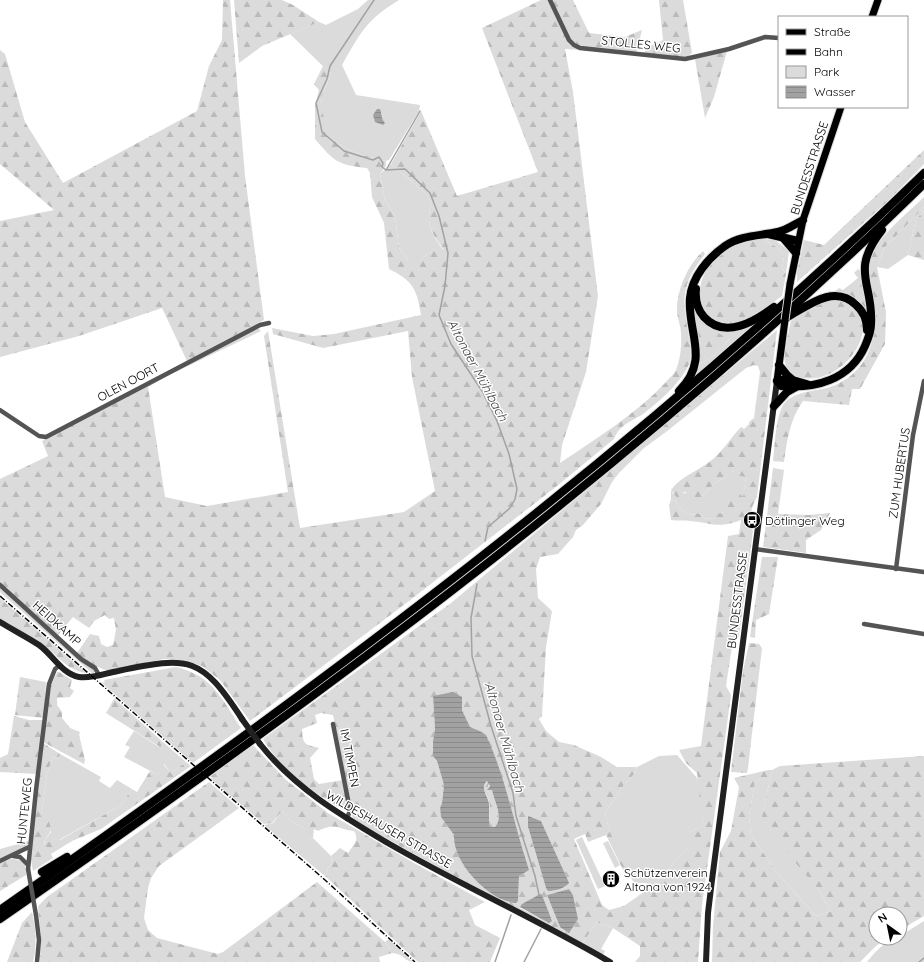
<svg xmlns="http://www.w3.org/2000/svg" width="924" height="962" viewBox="0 0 924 962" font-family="Quicksand,sans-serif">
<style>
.green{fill:#dbdbdb}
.forest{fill:url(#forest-firs);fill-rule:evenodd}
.water{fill:url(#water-rules);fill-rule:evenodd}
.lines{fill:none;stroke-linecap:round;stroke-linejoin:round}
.stream{stroke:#a2a2a2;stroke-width:1.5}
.primary-casing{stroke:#dbdbdb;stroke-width:9}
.motorway-casing{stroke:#dbdbdb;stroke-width:10}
.minor{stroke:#545454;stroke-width:4.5}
.secondary{stroke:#212121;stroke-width:6}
.primary{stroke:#000;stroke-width:7}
.motorway{stroke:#000;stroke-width:8}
.rail{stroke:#000;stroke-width:1.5;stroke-dasharray:6 2 1 2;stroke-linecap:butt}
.primary-bridge-casing{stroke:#dbdbdb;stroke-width:9;stroke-linecap:butt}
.minor-bridge{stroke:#545454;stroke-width:4.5}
.secondary-bridge{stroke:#212121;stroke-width:6}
.primary-bridge{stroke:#000;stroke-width:7}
.labels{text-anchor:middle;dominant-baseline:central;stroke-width:3;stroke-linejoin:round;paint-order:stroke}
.street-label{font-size:12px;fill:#000;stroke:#fff}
.poi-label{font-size:12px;fill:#000;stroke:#fff;text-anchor:start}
.water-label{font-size:13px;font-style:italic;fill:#434343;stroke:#fff}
</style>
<defs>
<pattern id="forest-firs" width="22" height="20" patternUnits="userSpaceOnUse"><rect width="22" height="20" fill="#dbdbdb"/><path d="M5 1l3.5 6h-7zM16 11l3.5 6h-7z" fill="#bababa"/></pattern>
<pattern id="water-rules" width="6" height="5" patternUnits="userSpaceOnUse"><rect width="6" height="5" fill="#a2a2a2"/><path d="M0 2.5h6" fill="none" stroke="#8a8a8a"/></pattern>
</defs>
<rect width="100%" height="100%" fill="#fff"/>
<g class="green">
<path d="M 368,0 L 399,0 C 366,20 361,32 342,65 L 356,95 L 420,105 L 419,111 L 389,160 L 386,161 L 356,153 L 339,144 L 324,129 L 321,98 L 331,74 L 290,34 L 319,22 L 326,25 L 358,9 Z"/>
<path d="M 391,164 L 425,193 L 431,202 C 426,226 430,231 444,251 L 434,249 L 421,259 L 408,259 L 399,248 L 395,216 L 385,200 L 380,174 Z"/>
<polygon points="924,207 924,211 916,219 908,255 888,269 877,267 885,247"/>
<path d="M 763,239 L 775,240 L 789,251 L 786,274 L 782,267 C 788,248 777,249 763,239 Z"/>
<path d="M 692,305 L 757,321 L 690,380 L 697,364 C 711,360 720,350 730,339 L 695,326 Z"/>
<polygon points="258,328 261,331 169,375 148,387 142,387"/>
<polygon points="662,427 666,432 644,448 619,473 613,468"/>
<path d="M 735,471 L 746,477 L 743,498 L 715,518 L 706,519 L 698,513 C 690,518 683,510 676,505 L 677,501 L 673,500 L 669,505 L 671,499 L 671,490 L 673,494 L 688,493 L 702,496 L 715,483 L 727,476 L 728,473 Z"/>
<polygon points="0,587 94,669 95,672 93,674 0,592"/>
<polygon points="134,731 159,747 164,743 186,762 171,773 164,764 158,775 124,757 130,747 125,745"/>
<polygon points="60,754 101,777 99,781 110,788 117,780 132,789 121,805 59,840 56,838 44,846 45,840 51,832 42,811 47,773 53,757 58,759"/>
<path d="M 677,755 L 697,778 L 700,786 L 703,826 L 690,832 L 690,846 L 651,887 L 646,883 L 635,883 C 620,867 610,834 605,813 L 624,785 L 635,773 L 637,767 L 659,756 Z"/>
<polygon points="768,770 772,770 762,816 818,889 831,911 816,916 778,874 751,835 749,816 755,782 768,777"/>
<polygon points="282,811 292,822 304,828 310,840 313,838 331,856 332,864 328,868 326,877 264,825 273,823"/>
<polygon points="582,837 605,886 598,889 576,840"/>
<polygon points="608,841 620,865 615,868 603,843"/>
<path d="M 924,921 L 924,962 L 867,962 C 874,953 887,938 900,938 L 900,936 Z"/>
<polygon points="596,922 613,928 601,949 605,951 603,955 583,943"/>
<path d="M 389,939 L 413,962 C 405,962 403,953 392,953 L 385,942 Z"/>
</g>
<g class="forest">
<polygon points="223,0 230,0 245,176 264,320 187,361 162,308 79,336 0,357 0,221 54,210 0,164 0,50 5,54 25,122 63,183 197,111 209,66 222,40"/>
<polygon points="234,0 282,0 293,5 319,22 262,46 239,63"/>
<path d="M 541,0 L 549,0 L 568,41 L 580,50 L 565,49 L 573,92 L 598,296 L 586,372 L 562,445 L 560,463 C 597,438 636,414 666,382 C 669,378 674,375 676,370 C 680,360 682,346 681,334 C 681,326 677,318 677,310 C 677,289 688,265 703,251 L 705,254 C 683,282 681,296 688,331 C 689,341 692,351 690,361 C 685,379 658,403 643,414 C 631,422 620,424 614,439 L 557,486 L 409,601 L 250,721 L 220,680 L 202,666 L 182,660 L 164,659 L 107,671 L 87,662 L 77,653 L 90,634 L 99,636 L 101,644 L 107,647 L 113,645 L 116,630 L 114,618 L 109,619 L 105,615 L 94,621 L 89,628 L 73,617 L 58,635 L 0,583 L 0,479 L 48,456 L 42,441 L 142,387 L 148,387 L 165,497 L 207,506 L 288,492 L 264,336 L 268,331 L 300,528 L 404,512 L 435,491 L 412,377 L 408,331 L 323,348 L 273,334 L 272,328 L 313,336 L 334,334 L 421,315 C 417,289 413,281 389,269 L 384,223 L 372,197 L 370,173 L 367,168 C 337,165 334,161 315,139 L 315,105 L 319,90 L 314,84 L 323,66 L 331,74 L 321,98 L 325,129 L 339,144 L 356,153 L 386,161 L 386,166 L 380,174 L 385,200 L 395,216 L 399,248 L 408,259 L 421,259 L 434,249 L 444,250 C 430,231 426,226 431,202 L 425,193 L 391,164 L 421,111 L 457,196 L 538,172 L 482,28 Z"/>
<polygon points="552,0 573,0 589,33 625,37 642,30 636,54 581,48 571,40"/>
<polygon points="659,0 683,0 692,53 686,58 644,55 646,48 663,40"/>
<polygon points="727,51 714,97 705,118 695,59"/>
<polygon points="924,150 924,164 889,200 797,282 797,272 804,240 824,245"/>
<path d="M 924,197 L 924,207 L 885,247 L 877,267 L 886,312 L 885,344 L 860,389 L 852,389 L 849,405 L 803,401 C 790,419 787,440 784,462 L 773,461 C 775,445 775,427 780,412 C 787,389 815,393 833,386 C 846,381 858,371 865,359 C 878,336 875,314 871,288 C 870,281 868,272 869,264 C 872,241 908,213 924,197 Z"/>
<polygon points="924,211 924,260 908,255 916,219"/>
<path d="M 763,239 C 777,249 788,248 782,267 L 786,274 L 782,296 C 769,305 756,318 741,322 C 684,341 681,245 763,239 Z"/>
<polygon points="858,269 862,273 870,317 834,292 839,288 843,290 858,278 854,273"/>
<path d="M 832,299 C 894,307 852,385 803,378 C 796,377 788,374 786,367 C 782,354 788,335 791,321 L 820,302 Z"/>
<path d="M 700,324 L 730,339 C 720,350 711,360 697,364 L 695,326 Z"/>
<path d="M 777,330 L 757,497 C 750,509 749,518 753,531 L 739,636 L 732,646 L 726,686 L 731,695 L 702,905 L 698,962 L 635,962 L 640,956 L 640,946 L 613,928 L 596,922 L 583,943 L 461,880 L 353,820 L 333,715 L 321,713 L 315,715 L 317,723 L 302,729 C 303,745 304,744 319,748 L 310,758 L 314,779 L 319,784 L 343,780 L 348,808 L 346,811 C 314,794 282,771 263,739 L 451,603 L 613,468 L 619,473 L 612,482 L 601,504 L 583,525 L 576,530 L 573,537 L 558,554 L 540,557 L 536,569 L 538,598 L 552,611 L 546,647 L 542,716 L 539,719 L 546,731 L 559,742 L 574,745 L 601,757 L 617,767 L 637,767 L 635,773 L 624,785 L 605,813 L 610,832 L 629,876 L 627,878 L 606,835 L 588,842 L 585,834 L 574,839 L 602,905 L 609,910 L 624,906 L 651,887 L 690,846 L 690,832 L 703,826 L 697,773 L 686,763 L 679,750 L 701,746 L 728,536 L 739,534 L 741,520 C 718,529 713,523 690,521 C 684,520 678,521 671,520 L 669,505 L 673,500 L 677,501 L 676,505 C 683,510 690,518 698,513 L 706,519 L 715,518 L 716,514 L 723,513 L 724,505 L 735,490 L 743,497 L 746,477 L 736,475 L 734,471 L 729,473 L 727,476 L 715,483 L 702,496 L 693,501 L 689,497 L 688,493 L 684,492 L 678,499 L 671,490 C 682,475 699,471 713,459 C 724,450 731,437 741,427 L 744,429 L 749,424 L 749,422 L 754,418 L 760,372 L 758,366 L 754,365 L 746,368 L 666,432 L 662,427 ZM 433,696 L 462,710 L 470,727 L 480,731 C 507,773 512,823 528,870 L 519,876 L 518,901 L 516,903 C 491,901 451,861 454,835 L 441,817 L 440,808 L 442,803 L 444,785 L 437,761 L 433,756 L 433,741 L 435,729 ZM 535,819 L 541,821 L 567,878 L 568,883 C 565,889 557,890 551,891 L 546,888 L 528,828 L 529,823 ZM 569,889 L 573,895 L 578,919 L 560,927 L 547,895 ZM 542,895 L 549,922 L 520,908 L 534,897 Z"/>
<polygon points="773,468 784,470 778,514 809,515 830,513 821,530 806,540 806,553 763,547"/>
<polygon points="762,557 778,557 769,614 756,620 755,638 750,637"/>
<path d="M 0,598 L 86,673 C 66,670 58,655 44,646 C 30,636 14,628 0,619 Z"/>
<polygon points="749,643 759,644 762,648 748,768 747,773 731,772 743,671"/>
<path d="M 176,667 C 213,676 221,698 241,728 L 193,763 L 102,683 L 105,682 L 104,680 Z"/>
<polygon points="57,672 59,672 72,680 70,688 74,691 70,697 57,698 57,705 62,712 62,718 70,728 80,732 79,735 85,760 84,764 43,742 51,684"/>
<polygon points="20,677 46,682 44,718 15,715"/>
<polygon points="114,699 115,699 164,743 160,747 106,713"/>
<polygon points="14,716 29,720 44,720 37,774 0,772 0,758 8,754"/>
<path d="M 43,743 L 60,754 L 58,759 L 53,757 L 47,773 L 42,811 C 46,817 54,826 49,834 C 46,838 44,840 44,845 L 56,838 L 60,840 L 121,805 L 132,789 L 137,792 L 150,771 L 158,775 L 163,764 L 171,773 L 186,762 L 191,766 L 101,829 L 72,841 L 51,854 L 53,858 L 33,871 L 30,855 Z"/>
<path d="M 253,745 L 285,779 L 328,813 L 414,863 L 485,902 L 469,910 L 475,925 L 500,938 L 490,962 L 418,962 L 326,877 L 328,868 L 332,864 L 331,856 L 340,848 L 348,853 C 353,845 360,840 354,831 C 336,829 337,822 318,831 L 314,829 L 313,838 L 310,840 L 307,838 L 304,828 L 292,822 L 282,811 L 272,823 L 264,824 L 212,780 L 211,776 Z"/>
<polygon points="924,756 924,916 900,930 900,914 876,914 876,938 887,938 876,946 860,962 712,962 713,926 720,852 731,831 739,787 734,778 768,770 769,777 755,782 749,816 751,835 778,874 816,916 831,911 818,889 765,827 762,816 772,770 780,766"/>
<path d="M 487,781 L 489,782 L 488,790 L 492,790 C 494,801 504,817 495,827 L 490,827 C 488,819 491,809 489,801 C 487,795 480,788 487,781 Z"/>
<polygon points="209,782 239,808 159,866 151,878 148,888 144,918 148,930 157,938 218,954 223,952 317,882 385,942 392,953 379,957 380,962 40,962 41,939 38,906 47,897"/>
<polygon points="29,841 29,843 18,851 0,859 0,849"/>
<path d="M 10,859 C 22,858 26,864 26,875 L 0,891 L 0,863 Z"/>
<path d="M 32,912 C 36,929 37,945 33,962 L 7,962 L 22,923 Z"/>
</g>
<g class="water">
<path d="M 377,109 L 380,109 C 382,114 381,119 385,123 L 383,125 L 375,122 L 373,115 Z"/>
<path d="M 453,692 L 462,697 L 462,710 L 470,727 L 480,731 L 486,735 C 506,778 514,825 529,870 L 519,876 L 518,901 L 516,903 C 489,901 452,862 454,835 L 441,817 L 440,808 L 442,803 L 444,785 L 437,761 L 433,756 L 433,741 L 435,729 L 433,696 ZM 487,781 L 490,786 L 487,790 L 492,790 C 494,801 504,817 495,827 L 490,827 C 488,819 490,812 489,804 C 489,797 479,788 487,781 Z"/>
<path d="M 528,816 L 541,821 L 567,878 L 569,883 C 564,889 555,891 548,891 L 546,888 L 528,827 Z"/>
<polygon points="569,889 573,895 578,919 569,933 560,927 547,895"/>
<polygon points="540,894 542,895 552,921 549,923 520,907 522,904"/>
</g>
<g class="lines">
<g class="stream">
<polyline points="374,0 330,66 327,79 316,103 322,132 344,151 373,160 379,157 383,163 382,167 386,170 405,169 430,193 439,216 448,253 445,286 439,315 451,344 482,391 497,421 509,454 517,489 515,499 510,508 488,527 485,541"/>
<polyline points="386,170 420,111"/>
<polyline points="477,584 471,618 472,656 491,726 513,793 516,816 535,876 539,895"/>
<polyline points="495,962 511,915"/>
<polyline points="524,962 541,929"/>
<polyline points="919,962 924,958"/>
</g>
<defs>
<g id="primary">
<polyline points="872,17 878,0"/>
<polyline points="790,284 803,220 841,107"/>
<polyline points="777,381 785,320"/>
</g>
<g id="motorway">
<polyline points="768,234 798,241"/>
<polyline points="784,239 796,253"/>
<path d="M 696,289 C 695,299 697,309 704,317 C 725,340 755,321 774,307"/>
<path d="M 786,318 C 806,307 834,283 856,305 C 863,311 867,320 867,330"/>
<polyline points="779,365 787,375 794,381"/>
<path d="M 809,385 C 799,382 787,377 777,381 L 781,386 C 815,389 850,380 865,346 C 868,339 871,332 871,325 C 874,283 849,272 882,230"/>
<path d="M 679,391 C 711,359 687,333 690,298 C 692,277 708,258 725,246 C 741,235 760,236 778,232 C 787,230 795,224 803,220"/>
<polyline points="774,406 787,392 796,387"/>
<polyline points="42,872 67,857"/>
<path d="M 0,910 C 323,684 641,448 924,173"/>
<path d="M 0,919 C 323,695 643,459 924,184"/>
</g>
</defs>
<use href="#primary" class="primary-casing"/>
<use href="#motorway" class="motorway-casing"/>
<g class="minor">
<polyline points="550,0 569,40 574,45 580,48 685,59 729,49 765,37 779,38"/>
<polyline points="0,410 39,436 46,437 260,325 269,323"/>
<polyline points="755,549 924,572"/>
<polyline points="896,569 913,435 924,381"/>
<polyline points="0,585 81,659 95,668 99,675"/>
<polyline points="864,624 924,634"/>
<polyline points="333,724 350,810 347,819"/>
<polyline points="13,856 20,857 28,865"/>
<polyline points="0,861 29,847"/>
<polyline points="28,869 36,790 49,684 55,669 60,665"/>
<polyline points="36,915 39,940 37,962"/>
</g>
<g class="secondary">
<path d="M 0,622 C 13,630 27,637 39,645 C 53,655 62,674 79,677 C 92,679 106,673 118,671 C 190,656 201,656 242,719"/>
<path d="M 260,744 C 295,788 339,814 386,842 C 460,885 537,919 610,962"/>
<polyline points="706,962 708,913 712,880 777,381"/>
</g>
<use href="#primary" class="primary"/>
<use href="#motorway" class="motorway"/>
<polyline class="rail" points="0,596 325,880 415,962"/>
<defs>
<polyline id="primary-bridge" points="785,320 790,284"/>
</defs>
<use href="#primary-bridge" class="primary-bridge-casing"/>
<polyline class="minor-bridge" points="28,869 36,915"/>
<polyline class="secondary-bridge" points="242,719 260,744"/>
<use href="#primary-bridge" class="primary-bridge"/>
</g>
<defs>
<symbol id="bus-disc" viewBox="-11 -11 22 22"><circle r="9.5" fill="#000" stroke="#fff"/><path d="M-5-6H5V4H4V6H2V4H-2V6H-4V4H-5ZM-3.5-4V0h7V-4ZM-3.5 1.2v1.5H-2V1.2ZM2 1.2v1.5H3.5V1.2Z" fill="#fff"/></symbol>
<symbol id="building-disc" viewBox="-11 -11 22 22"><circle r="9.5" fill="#000" stroke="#fff"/><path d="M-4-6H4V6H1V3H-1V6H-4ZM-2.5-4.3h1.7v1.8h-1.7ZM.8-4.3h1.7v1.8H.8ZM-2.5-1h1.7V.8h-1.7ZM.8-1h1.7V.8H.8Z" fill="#fff"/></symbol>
</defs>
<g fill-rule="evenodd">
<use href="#bus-disc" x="742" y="510" width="20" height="20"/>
<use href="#building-disc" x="601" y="869" width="20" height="20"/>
</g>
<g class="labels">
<g class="street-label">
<text transform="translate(641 44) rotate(6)">STOLLES WEG</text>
<text transform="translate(809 168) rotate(-72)">BUNDESSTRASSE</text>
<text transform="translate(128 382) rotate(-28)">OLEN OORT</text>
<text transform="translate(899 473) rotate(-82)">ZUM HUBERTUS</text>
<text transform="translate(737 600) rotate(-83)">BUNDESSTRASSE</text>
<text transform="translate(57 623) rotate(42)">HEIDKAMP</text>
<text transform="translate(350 758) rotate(79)">IM TIMPEN</text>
<text transform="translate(24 811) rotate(-84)">HUNTEWEG</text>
<text transform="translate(389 829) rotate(30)">WILDESHAUSER STRASSE</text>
</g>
<g class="poi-label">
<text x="765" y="520">Dötlinger Weg</text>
<text x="624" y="872">Schützenverein<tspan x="624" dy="14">Altona von 1924</tspan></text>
</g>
<g class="water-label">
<text transform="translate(478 370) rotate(62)">Altonaer Mühlbach</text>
<text transform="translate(505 737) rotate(74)">Altonaer Mühlbach</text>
</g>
</g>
<rect x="778" y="16" width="130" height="92" fill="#ffffff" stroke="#999999"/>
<rect x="786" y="29" width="20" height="6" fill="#000000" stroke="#999999"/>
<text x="814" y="36" font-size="12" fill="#000000">Straße</text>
<rect x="786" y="49" width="20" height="6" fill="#000000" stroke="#999999"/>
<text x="814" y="56" font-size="12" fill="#000000">Bahn</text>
<rect x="786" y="66" width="20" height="12" fill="#dbdbdb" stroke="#999999"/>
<text x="814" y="76" font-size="12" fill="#000000">Park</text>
<rect x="786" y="86" width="20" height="12" fill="url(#water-rules)" stroke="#999999"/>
<text x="814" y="96" font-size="12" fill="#000000">Wasser</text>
<g transform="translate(888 926) rotate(327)"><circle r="19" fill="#ffffff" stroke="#999999"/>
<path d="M0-3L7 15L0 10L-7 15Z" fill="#000000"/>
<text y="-6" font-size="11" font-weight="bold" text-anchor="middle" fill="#000000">N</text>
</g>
</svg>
